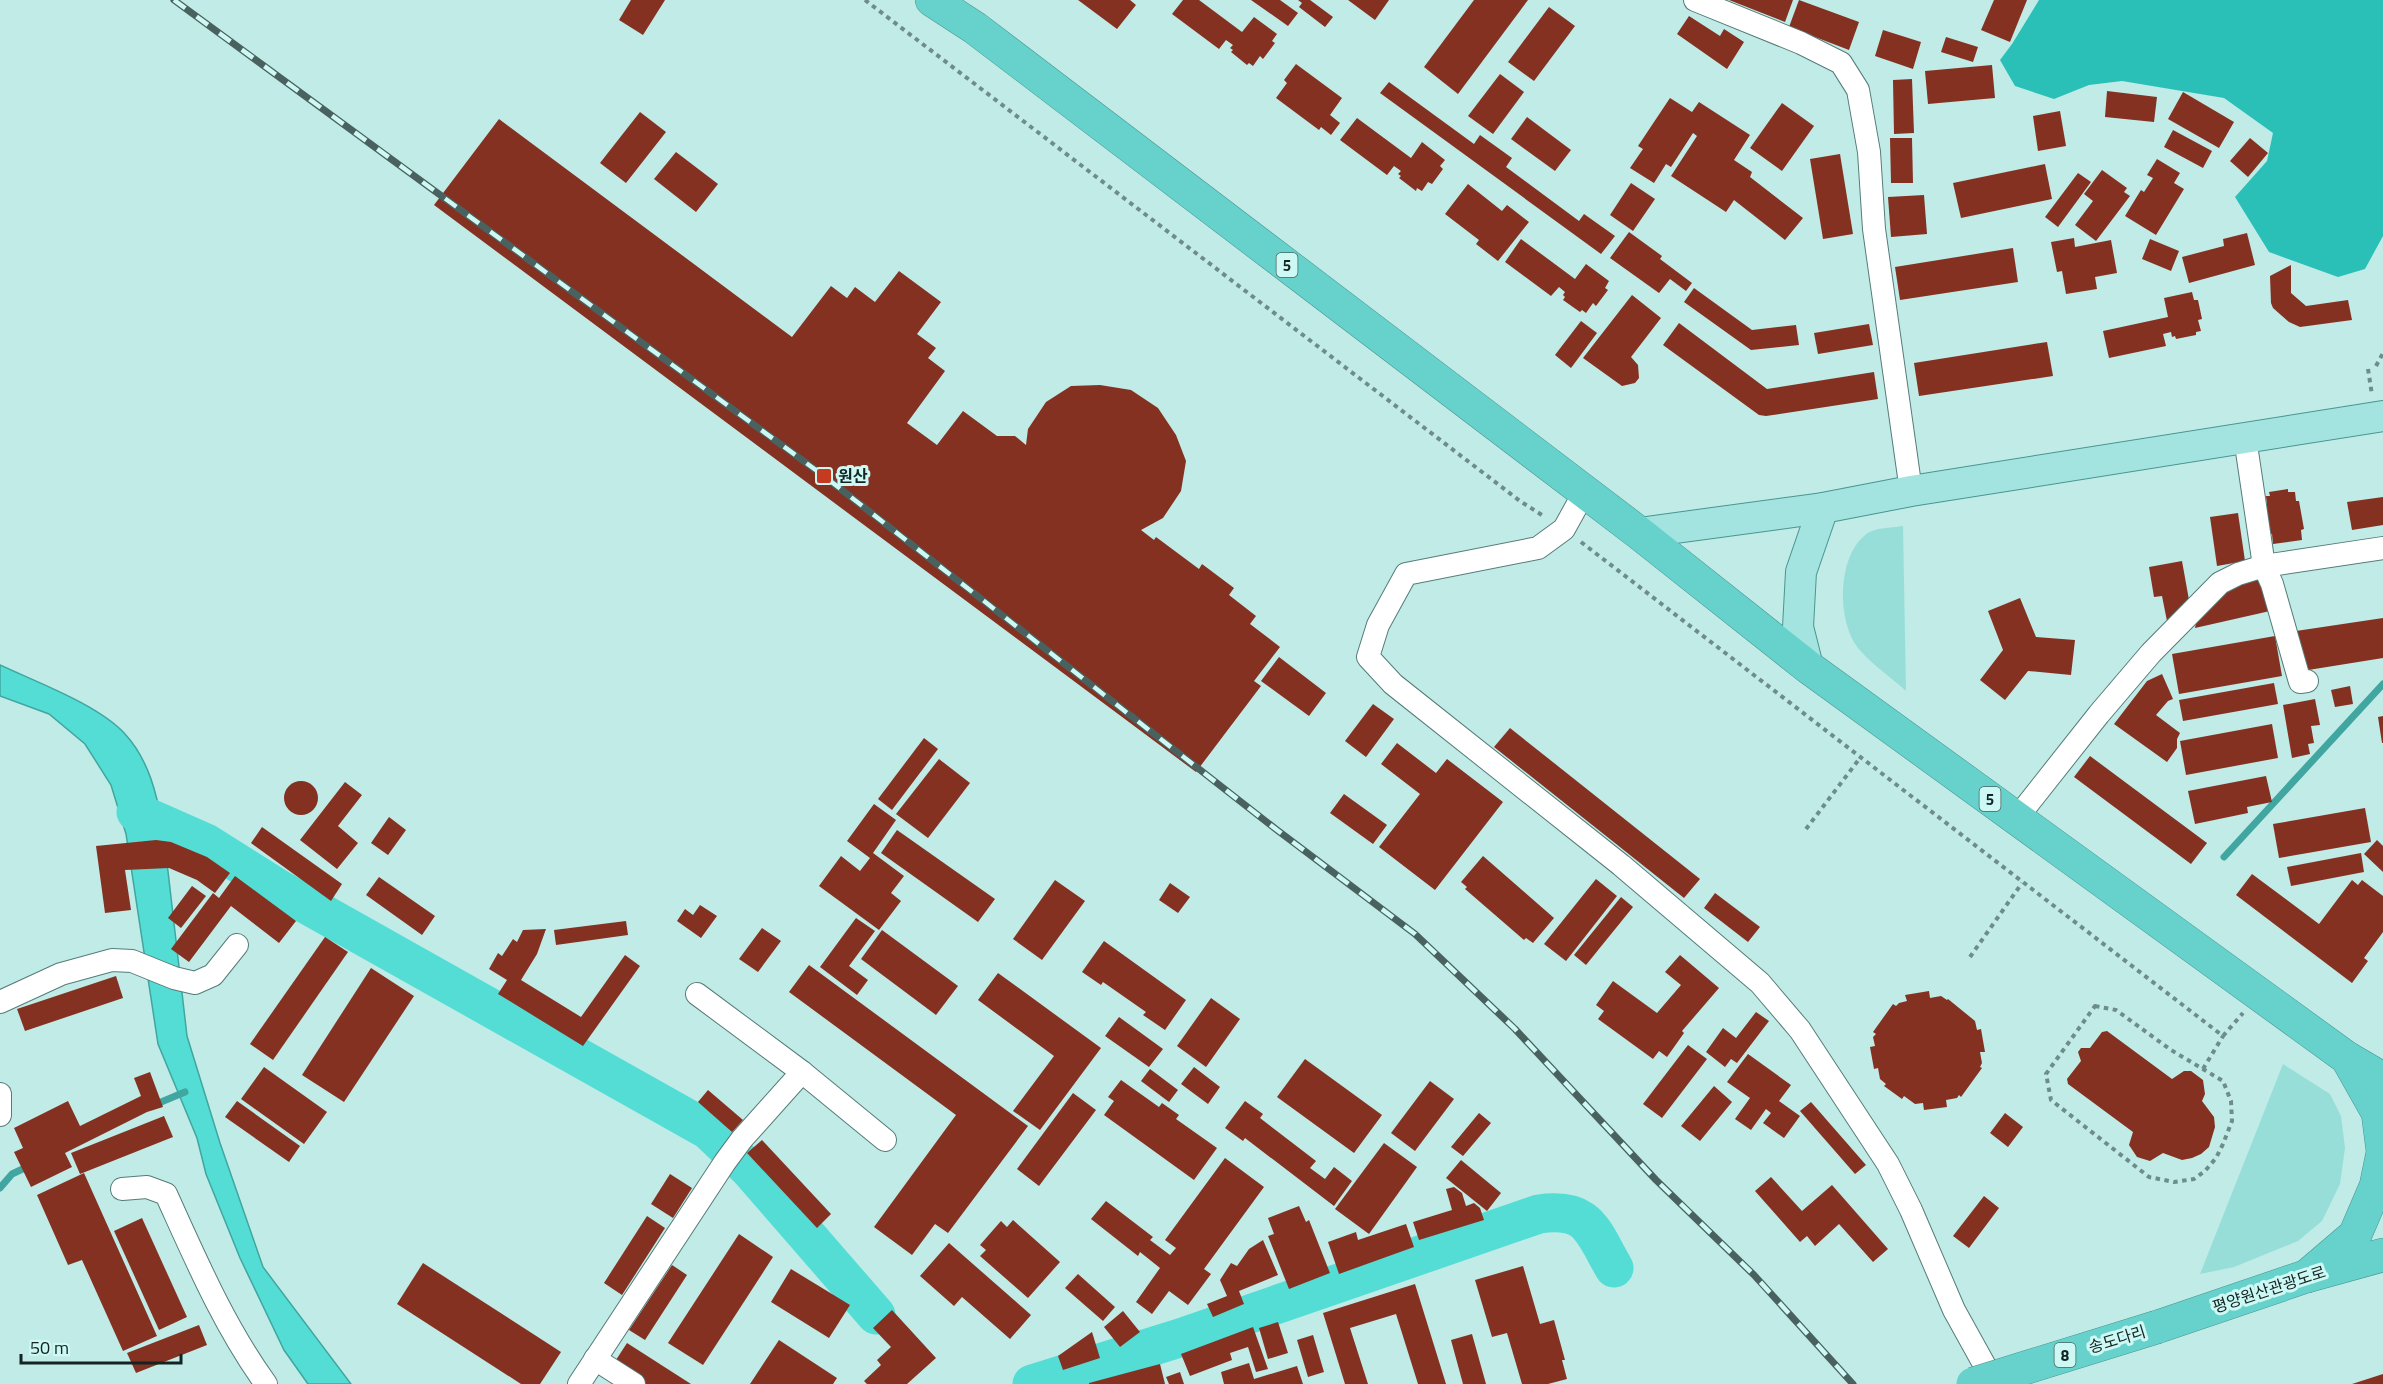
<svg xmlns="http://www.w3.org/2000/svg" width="2383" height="1384" viewBox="0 0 2383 1384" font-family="'Titillium Web','Noto Sans KR',sans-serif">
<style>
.green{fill:#97ded9}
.forest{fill:#2ac0b8}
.water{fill:#53ddd5;stroke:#40a69f;stroke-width:1.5}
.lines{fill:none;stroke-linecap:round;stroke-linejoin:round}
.stream{stroke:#40a69f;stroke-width:7}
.river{stroke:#53ddd5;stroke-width:39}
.building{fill:#843121}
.minor-casing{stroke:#557c79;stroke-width:24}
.major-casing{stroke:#499590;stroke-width:32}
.highway-casing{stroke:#499590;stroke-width:34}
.path{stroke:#6e8d8a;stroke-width:4;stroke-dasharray:4.5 4.5;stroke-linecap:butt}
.minor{stroke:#fff;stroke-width:22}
.major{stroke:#a3e4e0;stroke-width:30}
.highway{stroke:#66d2cb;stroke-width:33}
.rail-casing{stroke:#49625f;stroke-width:7}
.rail{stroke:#cdf8f4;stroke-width:4.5;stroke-dasharray:14;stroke-linecap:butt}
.highway-bridge-casing{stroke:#499590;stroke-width:34;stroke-linecap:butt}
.highway-bridge{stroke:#66d2cb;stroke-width:33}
.poi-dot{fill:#c63b20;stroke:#cdf8f4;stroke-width:2}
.labels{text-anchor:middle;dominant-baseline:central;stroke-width:6;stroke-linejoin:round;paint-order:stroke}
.shield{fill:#cdf8f4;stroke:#4b6461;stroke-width:1.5}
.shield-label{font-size:15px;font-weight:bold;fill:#132422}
.poi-label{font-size:16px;font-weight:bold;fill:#132422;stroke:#cdf8f4;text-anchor:start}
.street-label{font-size:16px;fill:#132422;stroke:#cdf8f4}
</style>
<rect width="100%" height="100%" fill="#c0ebe7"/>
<g class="green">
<path d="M 1903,526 L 1906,691 C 1891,677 1871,664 1858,648 C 1837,621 1837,559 1864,536 C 1873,527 1891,528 1903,526 Z"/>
<polygon points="2283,1064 2330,1094 2341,1116 2345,1148 2340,1184 2322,1221 2298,1241 2234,1267 2200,1274"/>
</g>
<polygon class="forest" points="2039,0 2383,0 2383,236 2365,269 2338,277 2269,252 2235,197 2267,161 2273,133 2224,98 2122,81 2089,85 2054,99 2015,86 2000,60 2012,44"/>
<path class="water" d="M 0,665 C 36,682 99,705 125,734 C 149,760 157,795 163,828 L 187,1036 L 220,1143 L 263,1267 L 351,1384 L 308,1384 L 284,1350 L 240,1258 L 206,1174 L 197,1138 L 158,1044 L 126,834 L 111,785 L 85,744 L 49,714 L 0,696 Z"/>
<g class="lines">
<g class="stream">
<polyline points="2224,857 2383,684"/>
<polyline points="154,1105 185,1092"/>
<polyline points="0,1188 12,1174 31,1165"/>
</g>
<g class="river">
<polyline points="136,812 206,843 279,889 708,1130 750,1170 876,1315"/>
<path d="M 1032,1384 L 1186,1336 L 1539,1214 C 1589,1207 1592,1230 1614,1268"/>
</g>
</g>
<g class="building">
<polygon points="631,0 665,0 643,35 619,20"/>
<polygon points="1078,0 1130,0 1136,5 1117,29"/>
<polygon points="1183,0 1199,0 1242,32 1254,17 1277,34 1272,41 1275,43 1263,59 1260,56 1253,66 1249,63 1247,65 1231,52 1233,50 1230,48 1233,45 1226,40 1219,49 1172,14"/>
<polygon points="1251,0 1280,0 1298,13 1288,26"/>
<polygon points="1298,0 1310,0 1333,17 1325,27 1299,7 1302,3"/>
<polygon points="1348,0 1389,0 1375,20"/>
<polygon points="1474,0 1528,0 1458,94 1424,67"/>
<polygon points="1729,0 1793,0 1785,22"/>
<polygon points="1799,0 1859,22 1849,50 1789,27"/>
<polygon points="1994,0 2027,0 2010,42 1981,30"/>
<polygon points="1549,7 1575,26 1534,81 1508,62"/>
<polygon points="1689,16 1720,36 1724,29 1744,42 1727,69 1677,34"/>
<polygon points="1883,30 1921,42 1913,69 1875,56"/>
<polygon points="1946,37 1978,47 1973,62 1941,52"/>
<polygon points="1296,64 1342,98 1330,115 1340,123 1331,135 1321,127 1319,130 1276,98 1287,83 1284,80"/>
<polygon points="1992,65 1995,98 1928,104 1925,71"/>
<polygon points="1500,74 1524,92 1493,134 1468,116"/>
<polygon points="1912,79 1914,133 1894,134 1893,80"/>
<polygon points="1389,82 1474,144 1480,135 1512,158 1506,167 1579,221 1584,214 1615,236 1601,254 1380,93"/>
<polygon points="2107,91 2157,97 2154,122 2105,117"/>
<polygon points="2183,92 2234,122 2219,148 2168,119"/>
<polygon points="1670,98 1692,112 1699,102 1750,135 1734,160 1752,172 1750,177 1803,218 1785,240 1734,200 1726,212 1671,176 1697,136 1693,133 1671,167 1666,164 1654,183 1630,168 1643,149 1638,146"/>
<polygon points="1782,103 1814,126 1782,171 1750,148"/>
<polygon points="2060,111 2066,146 2038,151 2033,116"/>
<polygon points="640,112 666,132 626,183 600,163"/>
<polygon points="1527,117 1571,150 1555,171 1511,139"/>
<polygon points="1357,118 1411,158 1422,142 1445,160 1440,166 1443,169 1432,184 1428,182 1422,191 1417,188 1416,191 1399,178 1401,176 1398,174 1401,171 1394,166 1387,175 1340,140"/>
<polygon points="499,119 792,337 831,286 847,298 855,287 875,302 899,271 941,302 917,334 936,348 928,358 945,371 907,423 937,445 963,411 997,436 1015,436 1026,445 1028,429 1046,402 1071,386 1100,385 1131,390 1158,408 1176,435 1186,461 1181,491 1163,518 1141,530 1154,540 1156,537 1199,569 1202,564 1234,588 1229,595 1256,616 1250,624 1280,647 1254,681 1261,686 1196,772 434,205"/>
<polygon points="2173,130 2212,151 2203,168 2164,147"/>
<polygon points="1890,138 1912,138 1913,183 1891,183"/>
<polygon points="2250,138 2268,153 2248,177 2230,161"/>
<polygon points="676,152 718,184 696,212 654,179"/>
<polygon points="1840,154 1853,234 1823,239 1810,159"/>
<polygon points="2157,159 2180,173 2174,183 2184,189 2156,235 2125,216 2141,190 2144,192 2153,178 2147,175"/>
<polygon points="2045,164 2052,199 1961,218 1953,183"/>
<polygon points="2102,170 2127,188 2124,192 2130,196 2096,241 2075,225 2093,201 2084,194"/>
<polygon points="2078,173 2091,182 2058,227 2045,217"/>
<polygon points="1631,183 1655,199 1633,231 1610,215"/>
<polygon points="1468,184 1502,211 1507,205 1529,222 1498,261 1476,244 1479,240 1445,214"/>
<polygon points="1924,195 1927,234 1891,237 1888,197"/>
<polygon points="1629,232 1662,256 1660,259 1692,283 1686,291 1670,279 1659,293 1610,258"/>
<polygon points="2247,233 2255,265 2189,283 2182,257 2224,246 2223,239"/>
<polygon points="2074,238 2075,247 2111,240 2117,273 2095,277 2097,289 2066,294 2062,271 2057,272 2051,242"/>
<polygon points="1521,239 1575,279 1586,264 1609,281 1605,288 1608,290 1596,306 1593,303 1586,313 1582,310 1580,312 1563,300 1565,297 1563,295 1565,292 1559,287 1551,296 1505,262"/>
<polygon points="2150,239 2179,251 2171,271 2142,259"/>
<polygon points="2013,248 2018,282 1900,300 1895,267"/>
<polygon points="2291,265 2291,293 2306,306 2348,300 2352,320 2300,327 2289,322 2273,308 2271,303 2270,276"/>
<polygon points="1694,288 1752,330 1796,325 1799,345 1751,350 1684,302"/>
<polygon points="2192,292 2194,300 2198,300 2202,319 2198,320 2201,331 2196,332 2196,335 2176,339 2175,336 2172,337 2171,332 2163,334 2166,346 2109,358 2103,331 2168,317 2164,298"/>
<polygon points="1632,295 1661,318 1631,357 1638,365 1639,378 1635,383 1622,386 1583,358"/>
<polygon points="1581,321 1597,333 1571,368 1555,355"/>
<polygon points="1679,323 1767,389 1874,372 1878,399 1766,416 1759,415 1663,345"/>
<polygon points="1869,324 1873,345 1818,354 1814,333"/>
<polygon points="2047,342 2053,376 1919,396 1914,363"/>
<polygon points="2288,489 2288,492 2295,492 2296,501 2299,501 2304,529 2301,530 2302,540 2273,544 2272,534 2269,535 2264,506 2267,506 2266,496 2270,496 2269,492"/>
<polygon points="2383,497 2383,525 2352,530 2347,502"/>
<polygon points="2238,513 2245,561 2217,566 2210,517"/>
<polygon points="2182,561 2189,600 2168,626 2162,596 2154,597 2149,567"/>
<polygon points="2262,579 2270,611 2195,628 2198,613 2219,589"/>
<polygon points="2020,598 2036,637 2075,640 2071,675 2028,671 2005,700 1980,680 2003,650 1988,611"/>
<polygon points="2383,618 2383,658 2302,671 2296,631"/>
<polygon points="2275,636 2282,676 2179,694 2172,654"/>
<polygon points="1279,657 1326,693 1309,716 1261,681"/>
<polygon points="2162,674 2173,699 2168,701 2156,715 2180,733 2177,739 2177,748 2167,762 2114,724 2147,681"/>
<polygon points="2274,683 2278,704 2183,721 2179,700"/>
<polygon points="2350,686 2353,704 2335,707 2331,690"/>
<polygon points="2315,699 2320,725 2311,726 2314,743 2308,744 2310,754 2292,758 2283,705"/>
<polygon points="1373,704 1394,719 1366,757 1345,741"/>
<polygon points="2383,716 2383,743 2382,743 2378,717"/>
<polygon points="2272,724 2278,758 2186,775 2180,741"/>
<polygon points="1510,728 1700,879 1684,898 1494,747"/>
<polygon points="924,738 938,749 892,810 878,799"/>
<polygon points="1397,743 1436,773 1447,759 1503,802 1435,890 1379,847 1420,794 1381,764"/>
<polygon points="2090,756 2207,843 2191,864 2074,777"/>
<polygon points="939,759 970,783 928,838 896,814"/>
<polygon points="2266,776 2272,802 2247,807 2248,813 2195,824 2188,791"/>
<circle cx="301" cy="798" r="17"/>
<polygon points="345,782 362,795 338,826 358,843 337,869 300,840"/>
<polygon points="1344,794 1387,825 1373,844 1330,813"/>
<polygon points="874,804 896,820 873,853 904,876 891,893 901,901 879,930 819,886 841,856 860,871 870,858 847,841"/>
<polygon points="2365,808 2371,842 2279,858 2273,824"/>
<polygon points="389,817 406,830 388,855 371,843"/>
<polygon points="262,827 342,884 331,901 251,843"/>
<polygon points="897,830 995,899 978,922 881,853"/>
<polygon points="156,840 171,842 207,857 230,873 215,893 197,880 169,868 125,870 131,910 105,913 96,846"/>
<polygon points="2377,840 2383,846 2383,872 2364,854"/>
<polygon points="2361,853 2364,872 2291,886 2287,867"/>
<polygon points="1483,856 1554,918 1533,943 1526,938 1524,940 1465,889 1467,887 1461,882"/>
<polygon points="2252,874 2319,924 2352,880 2358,885 2362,880 2383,896 2383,932 2364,958 2368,961 2352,983 2236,895"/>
<polygon points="235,876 296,921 279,943 231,906 189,962 171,949 213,893 219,898"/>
<polygon points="379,877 435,916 422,935 366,895"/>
<polygon points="1596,879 1617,896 1566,961 1544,944"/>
<polygon points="1055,880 1085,901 1042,960 1013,939"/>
<polygon points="1170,883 1190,897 1178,913 1159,900"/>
<polygon points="192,886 206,896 181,928 168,918"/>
<polygon points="1715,893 1760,927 1748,942 1704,908"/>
<polygon points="1621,897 1633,907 1586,965 1574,955"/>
<polygon points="700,905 717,916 701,938 677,921 685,909 693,915"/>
<polygon points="856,918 875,931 849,966 868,980 857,995 820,967"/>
<polygon points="626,921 628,935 556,945 554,930"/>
<polygon points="762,928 781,941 758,972 739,959"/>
<polygon points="546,929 537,954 521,980 581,1017 625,955 640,966 583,1046 498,994 507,980 489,969 498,953 502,956 513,939 517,942 523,930"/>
<polygon points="882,930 958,986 936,1015 861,959"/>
<polygon points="325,937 348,952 273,1060 250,1044"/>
<polygon points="1104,941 1186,1000 1165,1030 1143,1015 1146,1012 1103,982 1101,985 1082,972"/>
<polygon points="1680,955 1719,988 1682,1031 1684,1033 1667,1057 1659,1051 1653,1059 1598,1019 1604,1011 1596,1005 1613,981 1657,1013 1681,985 1665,972"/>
<polygon points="809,965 1028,1126 948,1233 935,1224 912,1255 874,1227 956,1115 789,992"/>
<polygon points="371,968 414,996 344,1102 302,1075"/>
<polygon points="998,973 1101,1048 1040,1130 1013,1111 1054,1056 978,1000"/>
<polygon points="116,976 123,998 25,1031 17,1009"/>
<polygon points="1929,991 1930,998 1941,996 1947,1000 1948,999 1975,1021 1977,1030 1981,1029 1985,1052 1980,1052 1982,1063 1980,1067 1982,1068 1961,1097 1959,1095 1957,1098 1946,1100 1947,1107 1924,1110 1923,1103 1915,1104 1904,1096 1902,1099 1884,1086 1886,1084 1880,1079 1878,1068 1874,1069 1870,1047 1875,1046 1873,1037 1876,1034 1873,1032 1893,1004 1896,1006 1899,1003 1907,1001 1905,995"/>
<polygon points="1211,998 1240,1019 1206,1067 1177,1046"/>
<polygon points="1756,1012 1769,1021 1737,1063 1731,1059 1725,1067 1706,1052 1723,1028 1736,1038"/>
<polygon points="1119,1017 1163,1049 1149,1067 1105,1036"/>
<polygon points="2107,1031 2172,1079 2184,1071 2191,1071 2203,1080 2205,1094 2202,1101 2214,1117 2215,1127 2209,1147 2201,1154 2192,1158 2182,1160 2163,1153 2150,1161 2137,1157 2129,1145 2133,1132 2068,1084 2067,1079 2081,1061 2078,1052 2081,1048 2090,1048 2102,1032"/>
<polygon points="1688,1045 1707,1059 1662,1118 1643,1104"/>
<polygon points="1748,1054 1791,1085 1779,1101 1800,1116 1784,1138 1763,1123 1771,1113 1766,1109 1751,1130 1735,1119 1750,1098 1727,1082"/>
<polygon points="1305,1059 1382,1115 1354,1153 1277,1097"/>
<polygon points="264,1067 327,1112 304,1144 241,1099"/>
<polygon points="1194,1067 1220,1087 1208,1104 1181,1084"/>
<polygon points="1150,1069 1178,1090 1169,1102 1141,1081"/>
<polygon points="150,1072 163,1107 147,1112 65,1153 72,1167 31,1187 14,1152 23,1148 14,1128 68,1101 80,1126 141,1096 134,1078"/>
<polygon points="1121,1080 1159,1107 1162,1103 1179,1115 1176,1119 1217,1148 1194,1180 1104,1115 1114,1101 1108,1097"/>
<polygon points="1430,1081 1454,1099 1415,1151 1391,1133"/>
<polygon points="1714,1086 1732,1102 1700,1141 1681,1126"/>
<polygon points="708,1090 743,1120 732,1132 698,1102"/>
<polygon points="1073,1093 1096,1110 1039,1186 1017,1169"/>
<polygon points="237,1101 300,1146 289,1162 225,1117"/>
<polygon points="1245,1101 1263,1114 1260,1118 1316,1161 1310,1168 1325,1179 1334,1167 1352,1181 1334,1206 1245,1138 1243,1141 1225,1128"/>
<polygon points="1811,1102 1866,1165 1855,1174 1800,1111"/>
<polygon points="1479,1113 1491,1123 1463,1156 1451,1147"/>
<polygon points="2005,1113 2023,1127 2008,1147 1990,1133"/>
<polygon points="164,1116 173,1137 80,1174 71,1153"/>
<polygon points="762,1140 831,1214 817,1228 747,1153"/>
<polygon points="1384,1143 1417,1167 1369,1234 1335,1209"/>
<polygon points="1225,1158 1264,1187 1204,1269 1211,1274 1188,1305 1169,1291 1152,1314 1136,1302 1160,1268 1140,1252 1138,1256 1091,1219 1106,1201 1153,1237 1150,1240 1170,1255 1176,1248 1165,1240"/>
<polygon points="1461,1160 1501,1193 1487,1211 1446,1178"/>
<polygon points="84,1173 157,1336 123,1351 82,1260 68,1265 37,1195"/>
<polygon points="670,1174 692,1188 673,1218 651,1204"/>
<polygon points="1771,1177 1802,1211 1832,1185 1888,1249 1873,1262 1839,1224 1815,1246 1807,1236 1800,1242 1755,1191"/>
<polygon points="1454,1187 1462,1193 1466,1206 1474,1203 1480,1208 1484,1220 1419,1240 1413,1222 1452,1210 1446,1189"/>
<polygon points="1984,1196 1999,1208 1969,1248 1953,1236"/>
<polygon points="1299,1206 1306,1222 1309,1220 1330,1273 1289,1289 1268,1236 1274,1234 1268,1218"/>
<polygon points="647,1216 665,1228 622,1295 604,1283"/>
<polygon points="142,1218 187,1317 159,1330 114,1231"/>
<polygon points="1013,1220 1060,1262 1028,1298 980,1256 986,1250 980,1245 1001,1221 1007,1227"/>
<polygon points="1406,1224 1414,1247 1339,1274 1328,1242 1356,1232 1358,1240"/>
<polygon points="739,1234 773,1257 703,1365 668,1343"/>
<polygon points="1263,1240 1278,1275 1239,1291 1244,1304 1213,1317 1207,1304 1227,1296 1220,1280 1231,1263 1237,1266 1249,1249"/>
<polygon points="949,1243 1031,1315 1010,1339 962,1297 954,1306 920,1276"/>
<polygon points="423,1263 561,1352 540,1384 521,1384 397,1304"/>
<polygon points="672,1265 687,1275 645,1340 629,1330"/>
<polygon points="1523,1266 1540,1324 1554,1320 1565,1360 1562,1360 1567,1379 1548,1384 1522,1384 1507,1333 1492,1337 1475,1280"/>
<polygon points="791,1269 850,1305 829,1338 771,1302"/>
<polygon points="1078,1274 1115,1307 1103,1321 1065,1288"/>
<polygon points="1415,1284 1446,1384 1418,1384 1396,1314 1350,1328 1368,1384 1345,1384 1323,1313"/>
<polygon points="892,1310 936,1358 907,1384 867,1384 864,1381 881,1365 877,1360 891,1347 873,1328"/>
<polygon points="1123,1311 1140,1332 1120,1347 1104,1327"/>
<polygon points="1278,1322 1288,1353 1268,1359 1259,1328"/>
<polygon points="199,1325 207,1345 136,1373 127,1353"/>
<polygon points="1253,1327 1268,1369 1256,1372 1248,1347 1230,1353 1232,1360 1190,1376 1181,1354"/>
<polygon points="1092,1332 1100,1358 1063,1370 1058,1356"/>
<polygon points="1472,1334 1486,1384 1463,1384 1451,1340"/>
<polygon points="1313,1335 1324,1372 1308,1377 1297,1340"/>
<polygon points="779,1340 837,1378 833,1384 750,1384"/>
<polygon points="627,1343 691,1384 646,1384 614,1363"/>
<polygon points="1249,1363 1254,1379 1297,1366 1303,1384 1224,1384 1221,1372"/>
<polygon points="1160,1364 1165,1384 1089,1384 1089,1383"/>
<polygon points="1180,1372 1184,1384 1169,1384 1166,1377"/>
<polygon points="2383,1374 2383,1384 2352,1384"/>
</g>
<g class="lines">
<defs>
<g id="minor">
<polyline points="1695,0 1801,43 1841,63 1858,90 1869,152 1874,229 1911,491"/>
<polyline points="2245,438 2264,566 2272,584 2300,682 2307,681"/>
<polyline points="1585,491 1564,529 1538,548 1406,574 1378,625 1368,657 1393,684 1621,865 1760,983 1800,1030 1888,1164 1911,1210 1954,1310 1995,1384"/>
<polyline points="2016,819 2099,714 2151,653 2220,583 2238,574 2264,566 2383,548"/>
<polyline points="697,994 802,1072 885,1140"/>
<polyline points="0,1002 61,974 112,960 132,961 174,978 195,983 213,975 237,945"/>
<polyline points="0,1094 0,1115"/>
<path d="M 122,1189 L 147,1187 L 166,1194 C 196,1260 224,1326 266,1384"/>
<polyline points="595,1359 634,1384"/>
<polyline points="579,1384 725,1162 742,1139 802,1072"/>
</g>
<g id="major">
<polyline points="1639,533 1823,508 1911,491 2383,416"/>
<polyline points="1808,667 1798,627 1801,572 1823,508"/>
</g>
<g id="highway">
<polyline points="932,0 975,28 1639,533 1808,667 2347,1058 2383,1079"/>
<polyline points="2307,1276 2355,1235 2376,1186 2383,1152 2378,1113 2347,1058"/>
<polyline points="2157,1327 2307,1276 2383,1255"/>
</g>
</defs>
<use href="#minor" class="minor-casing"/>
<use href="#major" class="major-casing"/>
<use href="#highway" class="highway-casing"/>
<g class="path">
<polyline points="865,0 1520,501 1545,517"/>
<polyline points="2376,366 2383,353"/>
<polyline points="2368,369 2372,395"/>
<polyline points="1581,542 2223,1036 2243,1013"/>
<polyline points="1806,829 1860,758"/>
<polyline points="1970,957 2022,883"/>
<polygon points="2095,1006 2116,1010 2171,1050 2223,1081 2231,1101 2232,1121 2223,1144 2216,1158 2205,1171 2194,1179 2174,1182 2149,1177 2051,1100 2046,1074"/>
<polyline points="2203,1069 2223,1036"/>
</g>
<use href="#minor" class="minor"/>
<use href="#major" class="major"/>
<use href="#highway" class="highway"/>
<defs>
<polyline id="rail" points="174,0 824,476 1277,830 1415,934 1515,1029 1656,1180 1754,1275 1853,1384"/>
</defs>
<use href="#rail" class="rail-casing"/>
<use href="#rail" class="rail"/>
<defs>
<polyline id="highway-bridge" points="1973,1384 2157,1327"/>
</defs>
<use href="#highway-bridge" class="highway-bridge-casing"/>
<use href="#highway-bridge" class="highway-bridge"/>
</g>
<rect class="poi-dot" x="816" y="468" width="16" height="16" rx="3"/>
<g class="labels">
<g class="shield">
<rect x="1276.5" y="253" width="21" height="24" rx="4.5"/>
<rect x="1979.5" y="787" width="21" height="24" rx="4.5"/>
<rect x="2054.5" y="1343" width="21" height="24" rx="4.5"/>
</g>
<g class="shield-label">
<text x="1287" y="265">5</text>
<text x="1990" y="799">5</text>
<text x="2065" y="1355">8</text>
</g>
<g class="poi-label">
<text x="838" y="476">원산</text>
</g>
<g class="street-label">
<text transform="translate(2269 1289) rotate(-18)">평양원산관광도로</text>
<text transform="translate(2117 1339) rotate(-17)">송도다리</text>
</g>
</g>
<path d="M21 1354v9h160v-9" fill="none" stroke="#132422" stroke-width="3"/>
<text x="30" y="1354" font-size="18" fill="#132422" stroke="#cdf8f4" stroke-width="4.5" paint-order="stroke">50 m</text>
</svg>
